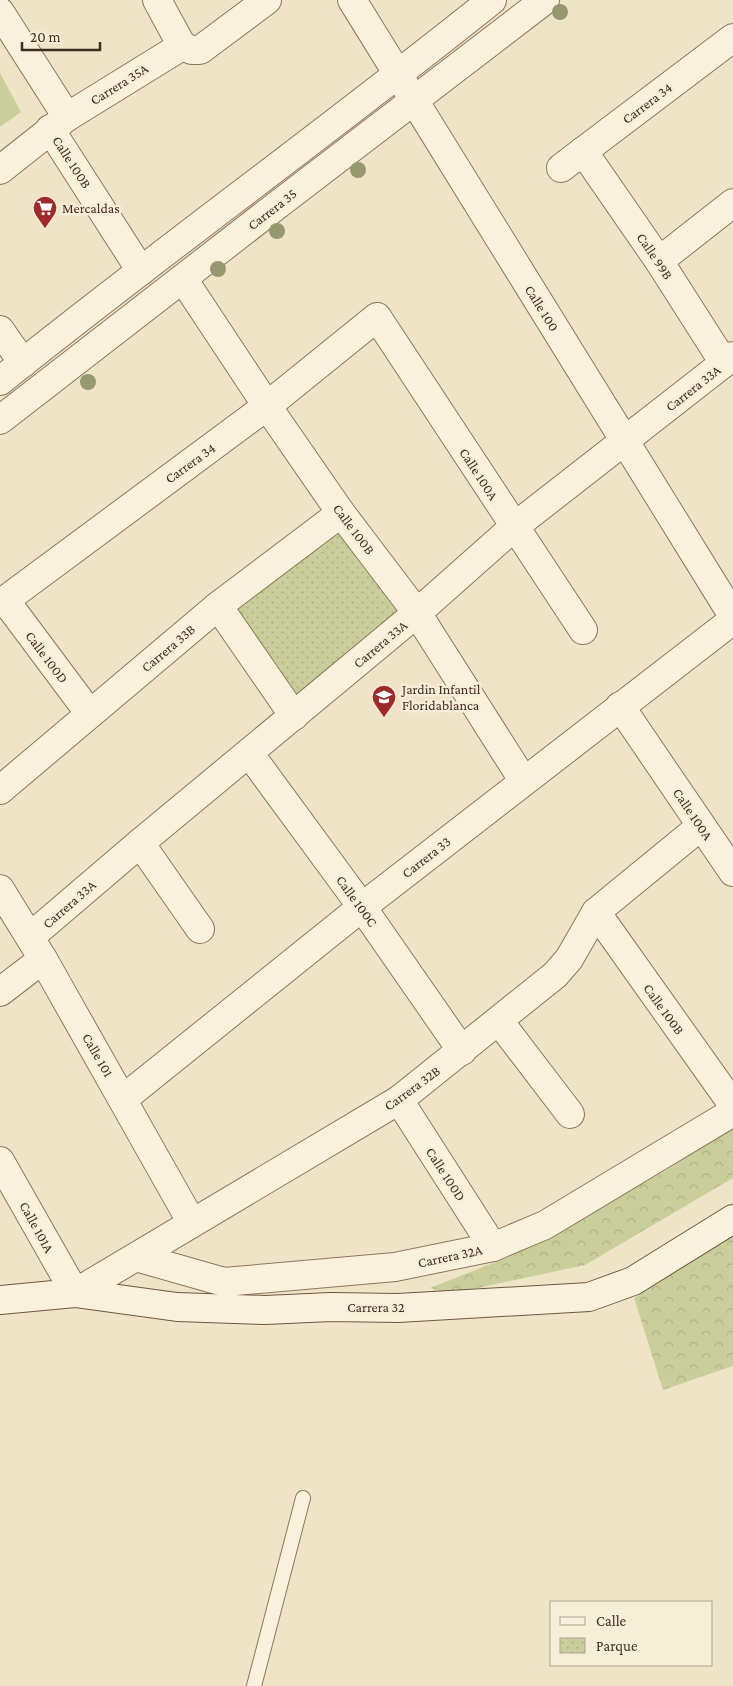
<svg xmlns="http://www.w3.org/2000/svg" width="733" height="1686" viewBox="0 0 733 1686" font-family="'Crimson Pro',serif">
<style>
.grass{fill:#c9cf9b}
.forest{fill:url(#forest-crowns)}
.park{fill:url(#park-dots)}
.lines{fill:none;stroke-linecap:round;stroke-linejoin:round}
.service-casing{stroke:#8d765c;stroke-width:16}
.minor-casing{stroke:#8d765c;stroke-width:30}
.tertiary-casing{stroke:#8d765c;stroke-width:30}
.secondary-casing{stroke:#6f573f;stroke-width:30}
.service{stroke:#faf1dc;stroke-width:14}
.minor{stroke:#faf1dc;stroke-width:28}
.tertiary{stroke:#faf1dc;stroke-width:28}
.secondary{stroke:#faf1dc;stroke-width:28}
.tree{fill:#96986f}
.labels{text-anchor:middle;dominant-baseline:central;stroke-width:5;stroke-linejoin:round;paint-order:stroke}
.street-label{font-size:14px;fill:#3d2e20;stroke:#f7eed8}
.poi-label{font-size:14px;fill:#3d2e20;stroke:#f7eed8;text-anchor:start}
</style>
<defs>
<pattern id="forest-crowns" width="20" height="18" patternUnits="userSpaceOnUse" patternTransform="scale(1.25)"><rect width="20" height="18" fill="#c9cf9b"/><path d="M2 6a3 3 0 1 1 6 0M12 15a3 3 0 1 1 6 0" fill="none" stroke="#aeb285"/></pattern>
<pattern id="park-dots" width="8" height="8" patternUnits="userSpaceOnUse" patternTransform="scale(1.25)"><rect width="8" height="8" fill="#c9cf9b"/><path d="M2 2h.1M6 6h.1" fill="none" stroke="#aeb285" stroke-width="1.8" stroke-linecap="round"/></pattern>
</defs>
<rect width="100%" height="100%" fill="#f0e4c8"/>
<polygon class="grass" points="0,73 21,112 0,127"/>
<g class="forest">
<polygon points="733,1127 733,1178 585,1265 450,1294 430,1288 516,1254 667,1170"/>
<polygon points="733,1234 733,1366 663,1390 634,1298"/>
</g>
<polygon class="park" points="341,513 417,613 294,716 218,606"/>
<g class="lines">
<defs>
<polyline id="service" points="254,1686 303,1498"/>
<g id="minor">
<polyline points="157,0 182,46"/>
<polyline points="352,0 733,616"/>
<polyline points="0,12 67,117"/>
<polyline points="50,129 141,271"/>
<polyline points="583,151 659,261 724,363"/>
<polyline points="561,168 733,38"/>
<polyline points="0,170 67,117 182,46 192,50 200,50 267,0"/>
<polyline points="659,261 733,203"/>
<polyline points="183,279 267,406 341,513 417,613 523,780"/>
<polyline points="0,330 23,363"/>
<polyline points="5,600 90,714"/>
<polyline points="0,604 267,406 377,317 583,630"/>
<polyline points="218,606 294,716"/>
<polyline points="620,706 733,872"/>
<polyline points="249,753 362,907 462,1051"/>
<polyline points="0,790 218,606 341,513"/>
<polyline points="140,843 200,929"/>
<polyline points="0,889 43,959 192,1223"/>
<polyline points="596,912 733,1105"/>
<polyline points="30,937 140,843 417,613 514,527 733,356"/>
<polyline points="0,992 43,959"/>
<polyline points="499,1021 570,1114"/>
<polyline points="123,1099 362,907 733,620"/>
<polyline points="399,1100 493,1247"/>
<polyline points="0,1161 75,1293 399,1100 555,975 569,959 596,912 701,826"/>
<polyline points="136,1257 224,1282 395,1267 493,1247 545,1225 733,1112"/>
</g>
<g id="tertiary">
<path d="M 0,381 C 162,251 330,130 492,0"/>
<polyline points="0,420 280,203 545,0"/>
</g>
<polyline id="secondary" points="0,1300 75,1293 177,1307 265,1310 331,1307 398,1308 589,1297 633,1281 733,1219"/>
</defs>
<use href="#service" class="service-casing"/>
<use href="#minor" class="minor-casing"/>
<use href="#tertiary" class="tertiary-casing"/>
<use href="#secondary" class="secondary-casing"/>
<use href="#service" class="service"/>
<use href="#minor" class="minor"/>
<use href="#tertiary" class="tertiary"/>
<use href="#secondary" class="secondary"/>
</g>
<g class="tree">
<circle cx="560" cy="12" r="8"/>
<circle cx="358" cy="170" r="8"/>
<circle cx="277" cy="231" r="8"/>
<circle cx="218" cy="269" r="8"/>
<circle cx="88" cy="382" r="8"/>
</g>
<defs>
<symbol id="supermarket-pin" viewBox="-11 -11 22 30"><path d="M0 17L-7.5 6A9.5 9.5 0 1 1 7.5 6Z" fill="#9e2a2b" stroke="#f7eed8"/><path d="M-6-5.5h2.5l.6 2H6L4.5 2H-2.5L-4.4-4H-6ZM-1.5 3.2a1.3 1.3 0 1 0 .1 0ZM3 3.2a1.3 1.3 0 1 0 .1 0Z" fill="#fff"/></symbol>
<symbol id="school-pin" viewBox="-11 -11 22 30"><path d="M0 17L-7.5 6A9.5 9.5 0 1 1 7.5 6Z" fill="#9e2a2b" stroke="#f7eed8"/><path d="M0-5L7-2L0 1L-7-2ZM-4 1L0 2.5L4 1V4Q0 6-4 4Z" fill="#fff"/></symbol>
</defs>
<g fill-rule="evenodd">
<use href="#supermarket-pin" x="31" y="194" width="28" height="38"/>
<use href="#school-pin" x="370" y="683" width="28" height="38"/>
</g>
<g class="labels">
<g class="street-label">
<text transform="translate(119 84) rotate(-32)">Carrera 35A</text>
<text transform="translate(647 103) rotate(-37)">Carrera 34</text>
<text transform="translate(72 162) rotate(57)">Calle 100B</text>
<text transform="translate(272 209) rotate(-38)">Carrera 35</text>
<text transform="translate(655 256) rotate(56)">Calle 99B</text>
<text transform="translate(542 308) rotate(58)">Calle 100</text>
<text transform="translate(693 388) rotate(-38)">Carrera 33A</text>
<text transform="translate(190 463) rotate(-36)">Carrera 34</text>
<text transform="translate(479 474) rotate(57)">Calle 100A</text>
<text transform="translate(354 529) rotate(53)">Calle 100B</text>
<text transform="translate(380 644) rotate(-40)">Carrera 33A</text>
<text transform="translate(168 648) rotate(-40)">Carrera 33B</text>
<text transform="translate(47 657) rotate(53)">Calle 100D</text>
<text transform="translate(693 814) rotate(56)">Calle 100A</text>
<text transform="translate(426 857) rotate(-38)">Carrera 33</text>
<text transform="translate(357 901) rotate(54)">Calle 100C</text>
<text transform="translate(69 904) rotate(-41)">Carrera 33A</text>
<text transform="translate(664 1009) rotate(54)">Calle 100B</text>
<text transform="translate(98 1055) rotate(60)">Calle 101</text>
<text transform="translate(412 1088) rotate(-36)">Carrera 32B</text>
<text transform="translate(446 1174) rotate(57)">Calle 100D</text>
<text transform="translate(37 1227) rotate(61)">Calle 101A</text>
<text transform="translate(450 1256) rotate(-12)">Carrera 32A</text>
<text x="376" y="1307">Carrera 32</text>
</g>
<g class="poi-label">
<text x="62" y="208">Mercaldas</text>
<text x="402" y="689">Jardin Infantil<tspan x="402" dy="16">Floridablanca</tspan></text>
</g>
</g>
<rect x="550" y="1601" width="162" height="65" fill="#f7eed8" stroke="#ada18e"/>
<rect x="560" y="1617" width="25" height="8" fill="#faf1dc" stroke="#ada18e"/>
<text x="596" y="1626" font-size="15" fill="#3d2e20">Calle</text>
<rect x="560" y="1638" width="25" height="15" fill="url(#park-dots)" stroke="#ada18e"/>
<text x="596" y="1651" font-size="15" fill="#3d2e20">Parque</text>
<path d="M22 42v8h78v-8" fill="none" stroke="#3d2e20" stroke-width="2.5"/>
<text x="30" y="42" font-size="15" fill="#3d2e20" stroke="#f7eed8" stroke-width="4" paint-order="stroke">20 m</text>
</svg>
